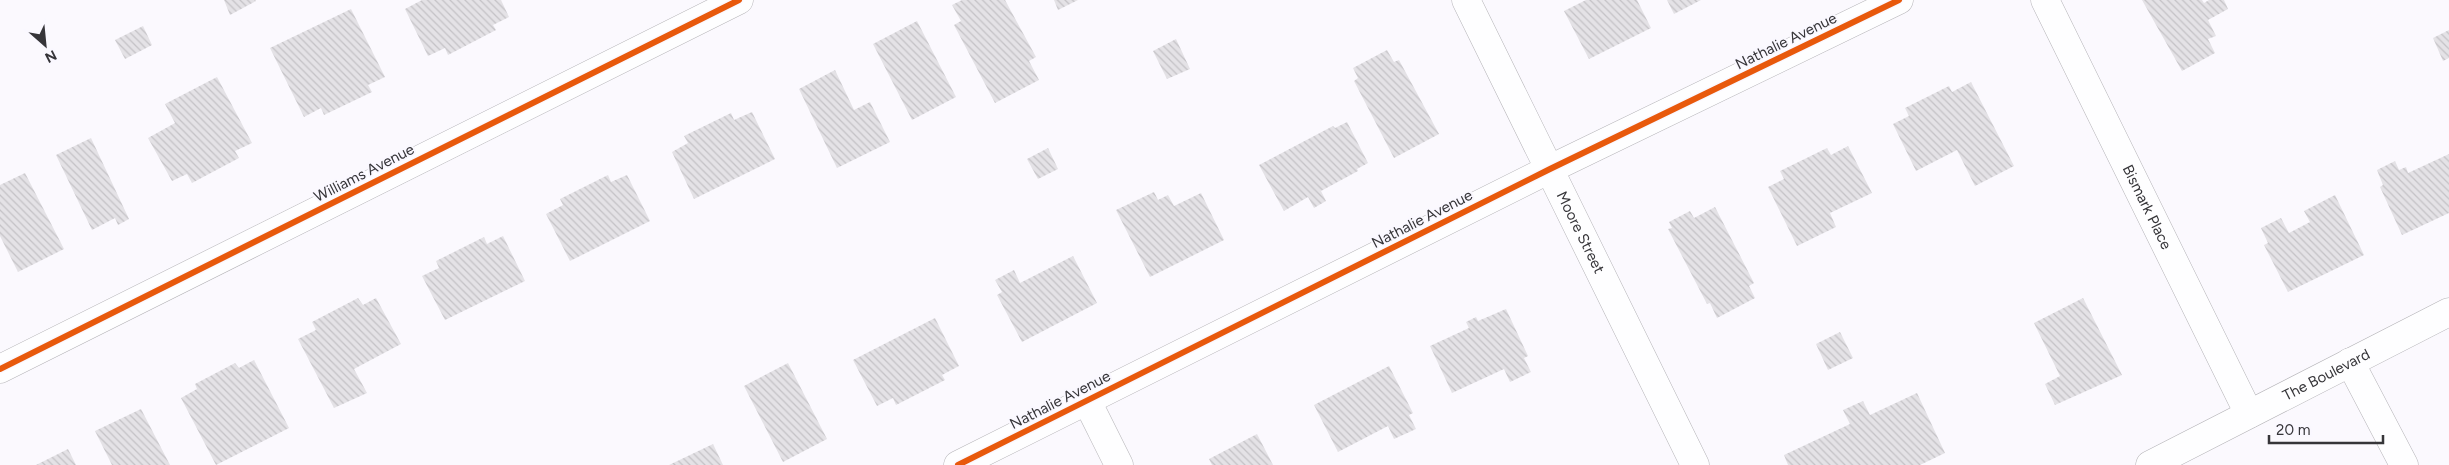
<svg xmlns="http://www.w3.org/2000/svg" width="2449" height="465" viewBox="0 0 2449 465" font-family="Figtree,sans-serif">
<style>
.building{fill:url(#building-back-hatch)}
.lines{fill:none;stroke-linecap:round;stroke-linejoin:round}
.street-casing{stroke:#b5b4b8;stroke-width:29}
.street{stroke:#fefeff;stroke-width:28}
.cycleway-casing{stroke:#faf8ff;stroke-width:9}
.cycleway{stroke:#e8590c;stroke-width:6}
.labels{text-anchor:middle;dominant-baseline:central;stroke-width:4;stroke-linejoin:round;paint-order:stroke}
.street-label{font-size:15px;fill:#363539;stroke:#faf8ff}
</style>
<defs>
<pattern id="building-back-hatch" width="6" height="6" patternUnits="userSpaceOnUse" patternTransform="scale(1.25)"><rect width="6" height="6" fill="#e4e2e6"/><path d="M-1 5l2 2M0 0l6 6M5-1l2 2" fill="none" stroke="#c4c2c6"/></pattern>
</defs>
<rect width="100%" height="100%" fill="#fbf9fe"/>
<g class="building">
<polygon points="224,0 255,0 256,1 230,15"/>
<polygon points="422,0 501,0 509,17 493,25 496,30 448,55 445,48 428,56 405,9"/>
<polygon points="962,0 1005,0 1036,57 1029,61 1039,80 995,103 954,25 961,21 952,5"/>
<polygon points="1054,0 1078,0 1058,10"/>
<polygon points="1586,0 1637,0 1651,28 1589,59 1564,11"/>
<polygon points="1667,0 1701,0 1674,14"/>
<polygon points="2142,0 2202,0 2204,3 2209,0 2224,0 2228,9 2208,20 2216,36 2208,39 2215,53 2182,71"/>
<polygon points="351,9 385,77 368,85 372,92 324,115 321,108 304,117 270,48"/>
<polygon points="917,21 956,97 912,120 873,44"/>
<polygon points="143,26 152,45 125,59 115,40"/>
<polygon points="2449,30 2449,58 2443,61 2433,38"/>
<polygon points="1176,39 1190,69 1167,79 1153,51"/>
<polygon points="1387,50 1394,62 1399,60 1439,134 1394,158 1354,81 1358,78 1353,68"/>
<polygon points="835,70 854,110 870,102 890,142 837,168 799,89"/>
<polygon points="217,77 252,143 235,151 239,158 192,183 187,174 172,181 148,138 175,123 165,104"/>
<polygon points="1971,82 2014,166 1975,186 1957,150 1916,171 1893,124 1909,116 1905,108 1949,86 1952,92"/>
<polygon points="752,112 775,159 694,199 672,152 688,143 684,136 731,113 734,120"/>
<polygon points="1347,122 1368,163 1357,169 1358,171 1321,191 1326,201 1314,208 1308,197 1284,211 1259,165 1333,126 1335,128"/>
<polygon points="91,138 129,219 118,225 115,218 92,230 56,155"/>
<polygon points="1848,146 1872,193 1830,213 1836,227 1797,246 1768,187 1784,179 1780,171 1827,148 1831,155"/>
<polygon points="1048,148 1058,169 1038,179 1027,159"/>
<polygon points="2449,154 2449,213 2402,235 2380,187 2383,185 2377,170 2395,161 2399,170 2406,167 2408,173"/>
<polygon points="25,173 64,249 18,272 0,236 0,185"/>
<polygon points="608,175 611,182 627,175 650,221 570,261 546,214 563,205 560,199"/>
<polygon points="1154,192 1158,200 1168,195 1174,206 1201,193 1224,240 1150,277 1116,210"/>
<polygon points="2335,195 2364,255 2288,292 2264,245 2268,243 2261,228 2281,218 2289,233 2310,222 2304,211"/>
<polygon points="1715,207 1754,283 1749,286 1755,298 1717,318 1710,303 1707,304 1668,229 1672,228 1669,222 1690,211 1694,218"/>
<polygon points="503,236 525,281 445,320 422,276 439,268 436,261 484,237 487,244"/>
<polygon points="1073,256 1097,303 1022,342 997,295 1002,292 995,280 1014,270 1020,283"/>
<polygon points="358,298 363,305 376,298 401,344 354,369 367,393 334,408 298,339 316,330 312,322"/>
<polygon points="2083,298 2122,375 2055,405 2045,384 2060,376 2034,323"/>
<polygon points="1506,309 1528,356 1524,358 1531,372 1510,382 1504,369 1452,393 1430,346 1469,328 1466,322 1476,317 1478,321"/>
<polygon points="935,318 959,366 942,375 945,380 896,405 893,398 877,406 853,360"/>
<polygon points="1840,332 1853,358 1828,370 1816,344"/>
<polygon points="254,360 289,428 216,465 181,398 197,389 195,384 235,363 239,368"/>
<polygon points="788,363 827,439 783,462 744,386"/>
<polygon points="1389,366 1413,413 1409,415 1416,429 1394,439 1388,426 1338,452 1314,405"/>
<polygon points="1917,393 1945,453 1920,465 1788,465 1784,455 1850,424 1843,410 1863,401 1870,415"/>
<polygon points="141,409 170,465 112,465 95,431"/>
<polygon points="1257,434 1273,465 1212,465 1209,459"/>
<polygon points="713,444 723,465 669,465"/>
<polygon points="68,449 76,465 36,465"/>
</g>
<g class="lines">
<defs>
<g id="street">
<path id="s1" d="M 1466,0 L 1695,465"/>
<path id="s2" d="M 2045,0 L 2249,414"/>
<polyline points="2350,362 2404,465"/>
<polyline points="0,369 739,0"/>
<polyline points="1087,401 1119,465"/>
<polyline points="958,465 1550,169 1899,0"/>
<path id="s3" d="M 2150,465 L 2449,312"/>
</g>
</defs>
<use href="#street" class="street-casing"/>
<use href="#street" class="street"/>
<defs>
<g id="cycleway">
<polyline points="0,369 739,0"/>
<polyline points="958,465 1550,169 1899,0"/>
</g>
</defs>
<use href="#cycleway" class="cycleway-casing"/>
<use href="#cycleway" class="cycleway"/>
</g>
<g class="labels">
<g class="street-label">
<text transform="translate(1786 41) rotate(-26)">Nathalie Avenue</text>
<text transform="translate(364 173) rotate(-27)">Williams Avenue</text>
<text stroke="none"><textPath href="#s2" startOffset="231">Bismark Place</textPath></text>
<text transform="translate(1422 219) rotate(-27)">Nathalie Avenue</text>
<text stroke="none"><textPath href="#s1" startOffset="259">Moore Street</textPath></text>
<text stroke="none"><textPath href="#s3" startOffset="198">The Boulevard</textPath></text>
<text transform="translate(1060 400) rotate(-27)">Nathalie Avenue</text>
</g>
</g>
<g transform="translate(45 45) rotate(153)" stroke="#faf8ff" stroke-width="4" paint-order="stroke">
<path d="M0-4L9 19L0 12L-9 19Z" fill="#363539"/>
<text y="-8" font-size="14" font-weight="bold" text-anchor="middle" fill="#363539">N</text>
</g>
<path d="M2269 435v8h114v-8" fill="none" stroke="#363539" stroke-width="2.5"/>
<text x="2276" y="435" font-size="15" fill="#363539" stroke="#faf8ff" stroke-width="4" paint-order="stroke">20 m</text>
</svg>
